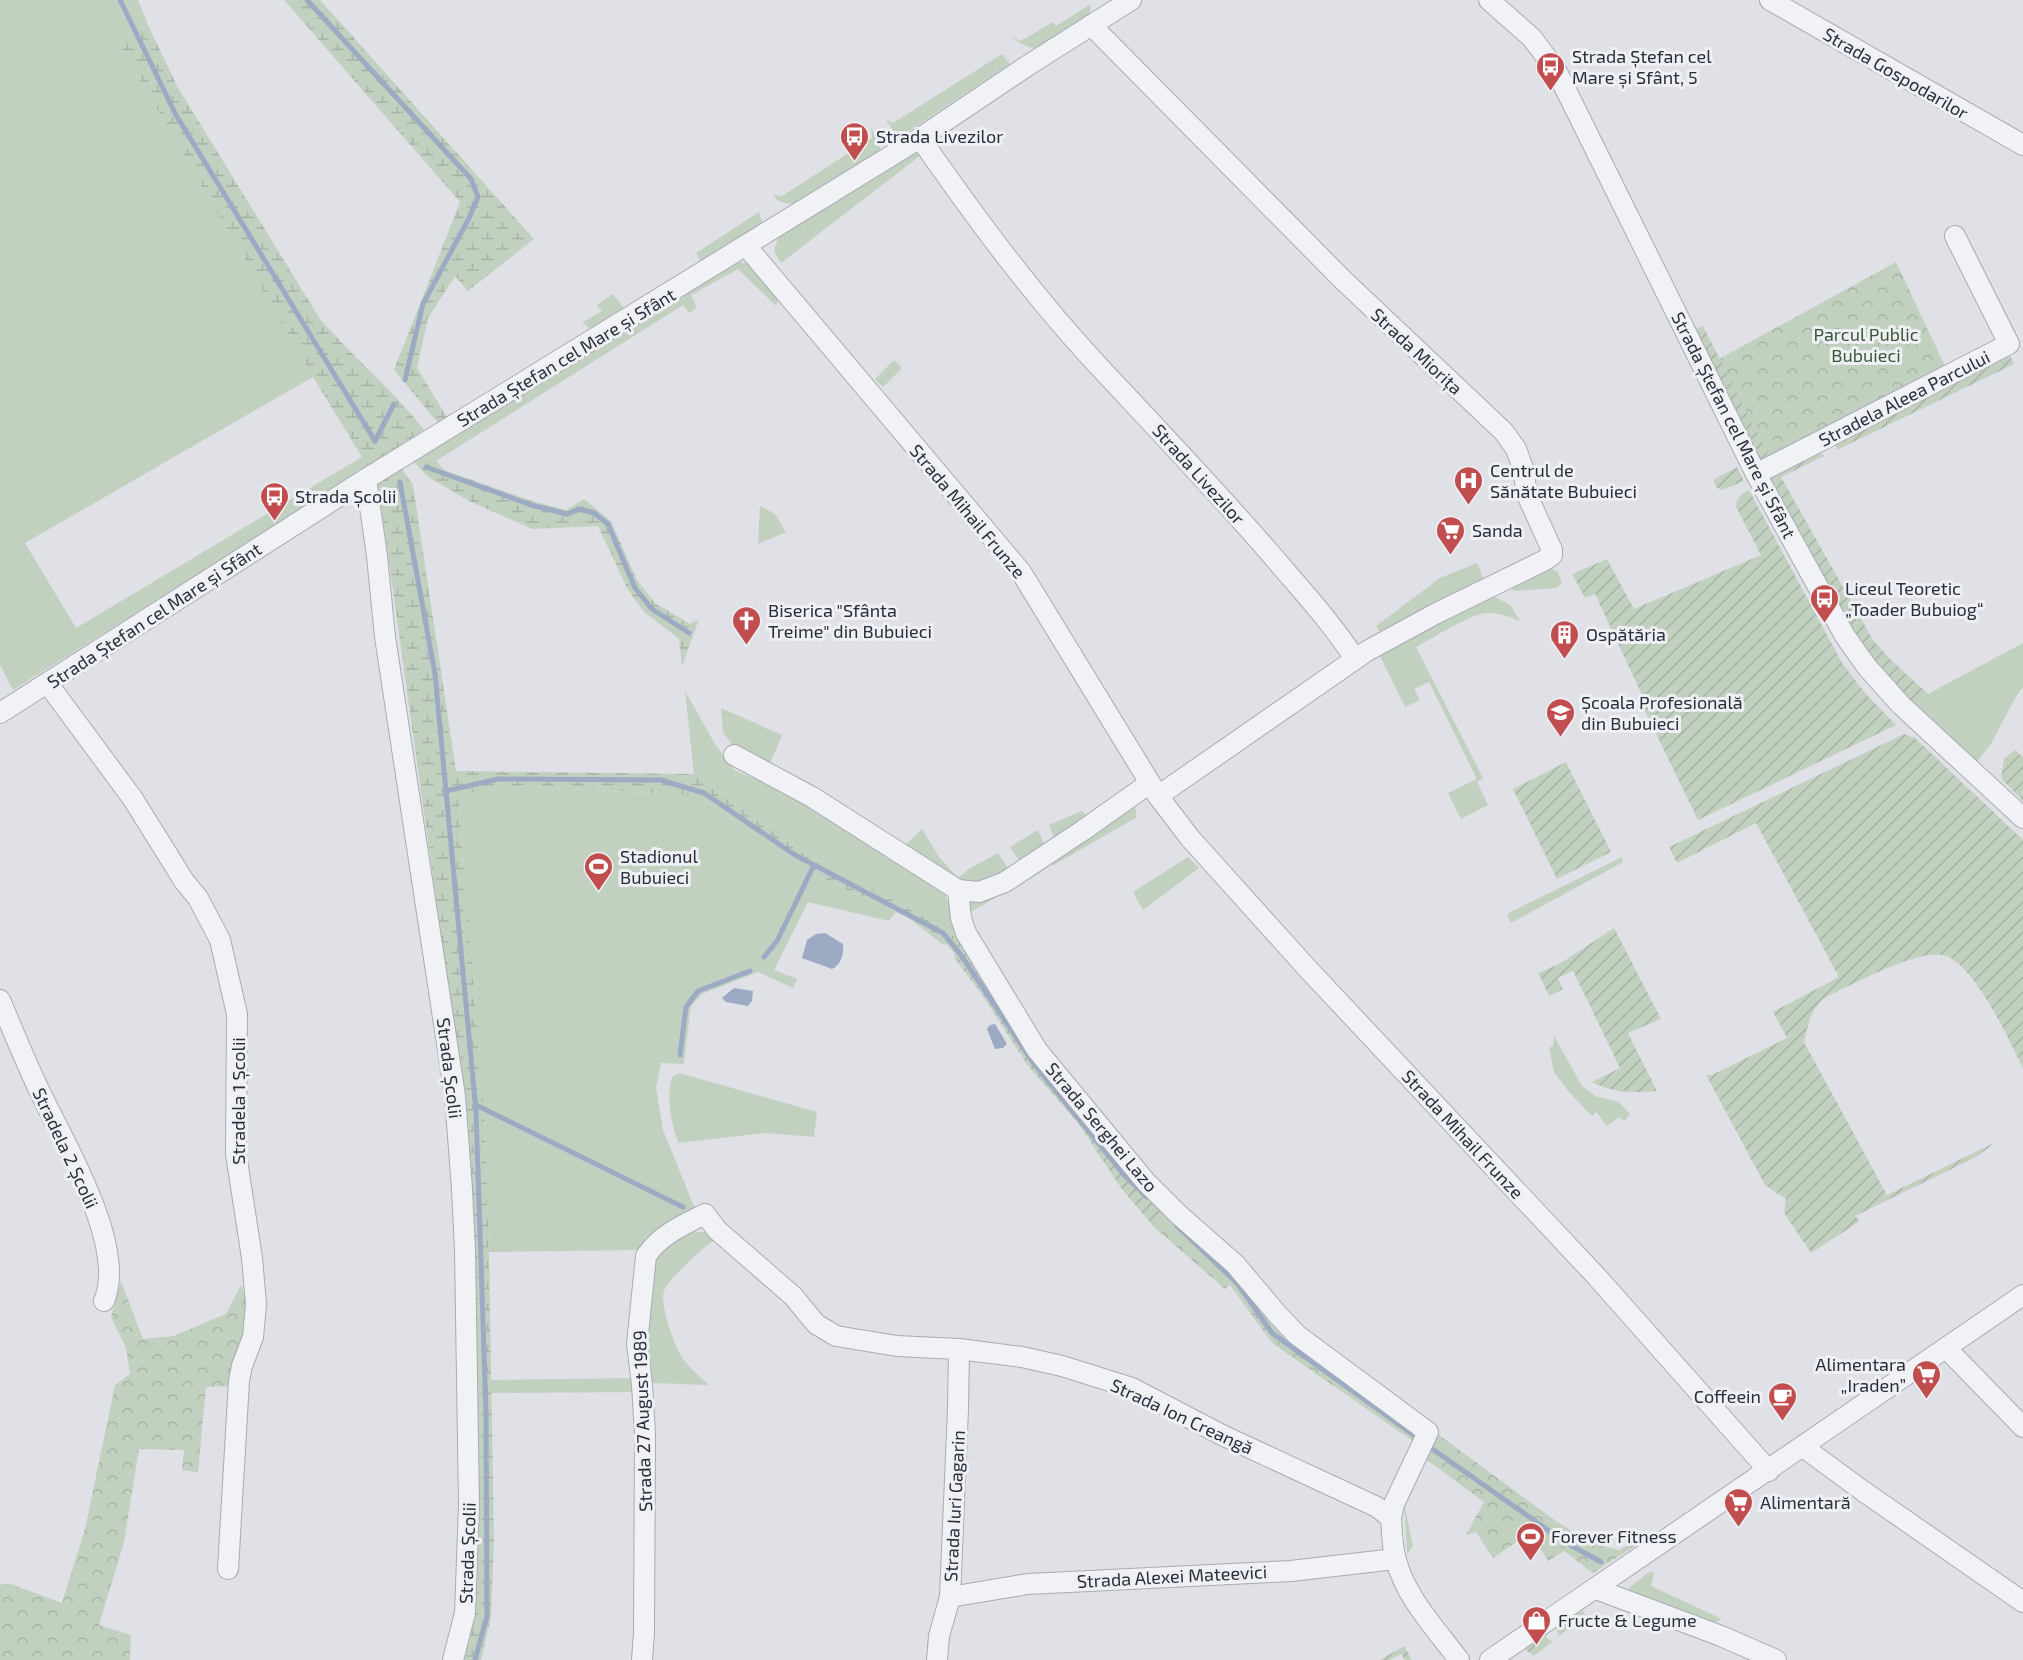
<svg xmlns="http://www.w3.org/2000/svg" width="2023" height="1660" viewBox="0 0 2023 1660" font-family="'Exo 2',sans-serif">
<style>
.grass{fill:#c2d0c0}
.forest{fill:url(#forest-crowns)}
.wetland{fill:url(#wetland-marsh)}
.garden{fill:url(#garden-furrows)}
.water{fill:#9caac4}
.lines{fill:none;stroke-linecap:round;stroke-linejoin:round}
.stream{stroke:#9caac4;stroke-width:5}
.minor-casing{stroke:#a8abb4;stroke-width:22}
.minor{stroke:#f1f2f5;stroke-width:20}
.labels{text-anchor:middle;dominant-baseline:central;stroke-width:6;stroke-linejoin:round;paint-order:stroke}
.poi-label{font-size:18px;fill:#292d3c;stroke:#eef0f4;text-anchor:start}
.street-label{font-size:18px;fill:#292d3c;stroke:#eef0f4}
.park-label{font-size:18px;fill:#395737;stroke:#eef0f4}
</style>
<defs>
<pattern id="forest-crowns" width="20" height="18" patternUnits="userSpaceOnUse" patternTransform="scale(1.5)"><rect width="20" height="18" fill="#c2d0c0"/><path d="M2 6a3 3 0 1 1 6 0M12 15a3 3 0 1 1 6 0" fill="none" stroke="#a7b3a6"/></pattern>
<pattern id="wetland-marsh" width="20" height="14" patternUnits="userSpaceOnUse" patternTransform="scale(1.5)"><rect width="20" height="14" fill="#c2d0c0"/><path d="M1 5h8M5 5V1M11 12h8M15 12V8" fill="none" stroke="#a7b3a6"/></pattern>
<pattern id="garden-furrows" width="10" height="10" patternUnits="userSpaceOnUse" patternTransform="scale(1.5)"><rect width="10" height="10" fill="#c2d0c0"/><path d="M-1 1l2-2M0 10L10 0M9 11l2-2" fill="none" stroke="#a7b3a6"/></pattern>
</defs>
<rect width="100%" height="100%" fill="#dfe1e7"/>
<g class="grass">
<polygon points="0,0 138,0 148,25 118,43 313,377 25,543 76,628 362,457 368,467 13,690 0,665"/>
<polygon points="1091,4 1090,13 1072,29 1034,49 1020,43 1011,36 1021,41 1053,22 1056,26"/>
<polygon points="1002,54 1010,64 898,138 885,118 893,123"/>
<path d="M 871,127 L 881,150 L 795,203 C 785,204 779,203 773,195 L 782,196 L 872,138 Z"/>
<polygon points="914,147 921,155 781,263 774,251 778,237"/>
<polygon points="759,212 763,225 702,263 696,253"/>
<polygon points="739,262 751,264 778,298 776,306 738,269 691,295 697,308 689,313 683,305 436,461 429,452"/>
<polygon points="613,294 624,308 590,329 583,322 602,311 597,305"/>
<polygon points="894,360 902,368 883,387 875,379"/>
<polygon points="760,506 775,514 786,532 758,544"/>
<polygon points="1477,563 1483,578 1482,585 1383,637 1376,626 1440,578"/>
<polygon points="1545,567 1557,571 1562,583 1556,588 1515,591 1511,588 1513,584"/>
<path d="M 1488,593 L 1510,605 L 1520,621 C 1510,617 1500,613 1488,613 C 1471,613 1433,638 1416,647 L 1483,778 L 1477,782 L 1488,805 L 1461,819 L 1448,793 L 1477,779 L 1429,682 L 1414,689 L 1420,700 L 1405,707 L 1378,652 Z"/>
<polygon points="2023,643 2023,687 2015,698 1992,742 1977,762 1914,705 1928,694"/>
<polygon points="685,691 715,744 734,770 801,799 943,890 952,912 958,935 796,848 694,774"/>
<polygon points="721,708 782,735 769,766 735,749 723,732"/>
<polygon points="510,786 691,795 713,806 819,877 896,912 889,921 808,902 774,970 797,979 793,988 758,972 702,994 691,1006 684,1064 661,1063 656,1088 663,1130 693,1204 698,1211 643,1250 489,1252 484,1101 458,794"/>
<polygon points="1134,801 1137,817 1052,866 1052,860"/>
<polygon points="1082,811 1090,819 1056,842 1049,825"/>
<polygon points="922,829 939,857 958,878 969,869 998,853 1011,873 969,888 903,847"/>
<polygon points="1038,830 1046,849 1023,867 1010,847"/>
<polygon points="1188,857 1199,868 1143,910 1133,892"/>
<polygon points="1622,857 1623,862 1511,923 1507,914"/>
<polygon points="1039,866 1040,873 967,914 964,909 972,898"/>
<polygon points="1554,1036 1582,1086 1595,1096 1619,1102 1630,1114 1624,1121 1619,1117 1607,1126 1596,1112 1592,1116 1569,1092 1554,1072 1549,1048 1553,1046"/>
<path d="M 679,1073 L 817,1112 L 814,1137 L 765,1133 L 678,1143 C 671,1121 666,1100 672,1077 Z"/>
<path d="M 686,1232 L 708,1232 L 717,1238 C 706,1245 668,1279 664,1291 C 660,1303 672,1338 678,1350 C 684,1364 698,1375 709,1385 L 651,1383 L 645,1356 L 651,1259 Z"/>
<polygon points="636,1378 636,1392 491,1393 491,1380"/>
<polygon points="1404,1503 1413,1546 1407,1554"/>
<polygon points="1651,1571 1654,1573 1651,1586 1722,1619 1713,1623 1627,1591 1631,1586"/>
<polygon points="1582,1611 1586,1615 1559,1636 1556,1627"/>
</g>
<g class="forest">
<polygon points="1896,262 1946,368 1770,458 1719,359"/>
<polygon points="1170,1213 1420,1430 1414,1442 1272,1343 1230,1285 1225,1289 1154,1227"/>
<polygon points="121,1281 143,1339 173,1336 226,1314 241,1285 250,1306 234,1386 206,1387 198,1472 182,1470 184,1450 139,1449 124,1542 99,1625 131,1635 130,1660 0,1660 0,1585 8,1583 62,1603 85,1529 115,1385 130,1374 126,1348 111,1317"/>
<polygon points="1435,1432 1556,1521 1591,1543 1619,1550 1646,1535 1647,1538 1593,1573 1564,1551 1548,1561 1530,1533 1493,1558 1476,1532 1466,1535 1484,1502 1423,1457"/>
</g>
<g class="wetland">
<polygon points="284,0 320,0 534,239 468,291 455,276 428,318 417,368 447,417 438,423 394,370 460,202"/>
<path d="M 148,25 L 177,86 L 320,319 C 353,357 393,390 424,430 L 368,467 L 313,377 L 118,43 Z"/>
<polygon points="429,452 444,470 532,501 566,510 584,499 611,521 637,580 655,603 690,624 699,619 682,666 679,639 644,612 628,590 598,526 532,529 469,501 428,477 414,462"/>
<polygon points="402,469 413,485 456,771 694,774 796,848 958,935 947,945 942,944 910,919 896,912 819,877 713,806 691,795 510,786 458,795 484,1101 489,1252 494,1539 491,1618 481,1660 462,1660 465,1106 378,484"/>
</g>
<g class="garden">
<polygon points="1703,326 1770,458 1760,463 1694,330"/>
<polygon points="2006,355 2010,356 2014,364 1837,450 1835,442"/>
<polygon points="1816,448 1824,456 1781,477 1873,640 1891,660 1928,694 1914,705 1893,684 1856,635 1772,482 1770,475"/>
<polygon points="1737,467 1744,481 1722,490 1717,488 1713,480"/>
<path d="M 1749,490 L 1842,663 L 1865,693 L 1896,725 L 1698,820 L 1638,697 L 1642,695 L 1595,594 L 1585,598 L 1572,574 L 1607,559 L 1634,609 L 1761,555 L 1736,507 C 1736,499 1741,493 1749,490 Z"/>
<path d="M 1904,734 L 1915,738 L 2023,840 L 2023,1068 C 2010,1042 1972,959 1942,955 C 1913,951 1854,984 1826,997 C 1811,1008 1808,1024 1804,1042 L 1887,1195 L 1996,1142 L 1976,1157 L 1855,1216 L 1860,1221 L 1811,1253 L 1784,1213 L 1786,1199 L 1765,1185 L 1706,1075 L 1712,1075 L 1787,1038 L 1773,1012 L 1839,977 L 1756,823 L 1677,863 L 1669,847 Z"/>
<polygon points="2015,750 2023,757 2023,801 2001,778 2004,759"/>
<polygon points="1566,762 1611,852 1557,879 1513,789"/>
<path d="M 1614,928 L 1661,1019 L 1628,1033 L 1657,1091 C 1633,1093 1613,1093 1592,1082 L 1620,1068 L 1573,971 L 1558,978 L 1563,989 L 1549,996 L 1538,973 L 1561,963 Z"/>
<polygon points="958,935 1170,1213 1154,1227 1121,1188 1078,1123 1028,1066 983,996 955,959 954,952 947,945"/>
<polygon points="1544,1635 1552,1642 1534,1656 1523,1648"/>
<polygon points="1404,1646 1412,1660 1405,1660 1401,1654 1390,1660 1380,1660"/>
</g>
<g class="water">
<path d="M 825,933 L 843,944 C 844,954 841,965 832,969 L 802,958 L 807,940 L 816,934 Z"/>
<polygon points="734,988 753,991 752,1001 748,1006 726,1002 722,998"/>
<polygon points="995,1024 1007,1044 1003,1048 995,1049 987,1029 990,1025"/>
</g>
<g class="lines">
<g class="stream">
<polyline points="120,0 176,115 375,441"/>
<polyline points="307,0 471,179 478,197 469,218 423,304 405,380"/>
<polyline points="375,441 394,404"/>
<polyline points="426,467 531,505 567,514 580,509 594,513 608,524 635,588 652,609 689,633"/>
<polyline points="400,482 435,674 476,1111 486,1413 487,1616 475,1660"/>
<polyline points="446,791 498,779 661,780 704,793 795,855 943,933 961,955 1034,1064 1125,1176 1147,1197"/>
<polyline points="764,957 777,941 814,865"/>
<polyline points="680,1055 686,1007 698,991 750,971"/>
<polyline points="476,1105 683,1207"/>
<polyline points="1177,1226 1238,1284 1272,1333 1415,1436"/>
<polyline points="1431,1448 1565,1542 1601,1562"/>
</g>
<defs>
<g id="minor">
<polyline points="1489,0 1532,38 1556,70 1756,474 1845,636 1867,667 1901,705 2023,818"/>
<polyline points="1770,0 2023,145"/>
<polyline points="1091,25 1343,280 1504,432 1516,449 1523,468 1527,495 1552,550 1552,555 1545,560 1435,614 1367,651 1158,796"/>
<path d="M 920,138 C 977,220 1036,300 1105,373 C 1163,435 1221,496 1276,560 C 1303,592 1332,623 1355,659"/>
<polyline points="747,247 1021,572 1158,796 1190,838 1307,968 1597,1277 1769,1471"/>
<polyline points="1756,474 2009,344 1955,236"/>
<polyline points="366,479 377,556 385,637 455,1096 462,1189 465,1250 469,1505 465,1613 453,1660"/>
<polyline points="48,684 133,799 184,881 198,898 220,940 237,1014 236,1154 252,1258 256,1304 253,1337 242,1366 239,1381 228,1569"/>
<polyline points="0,713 366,479 920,138 1027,66 1131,0"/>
<polyline points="734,755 812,797 958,890 979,892 1005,882 1082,831 1150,783"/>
<polyline points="958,890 961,918 966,933 1037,1050 1146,1182 1178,1214 1235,1264 1278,1315 1297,1335 1428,1432 1394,1504 1391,1518"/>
<path d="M 0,1000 C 14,1033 27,1066 43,1098 C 66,1146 127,1248 104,1301"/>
<polyline points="1946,1348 2023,1427"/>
<polyline points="1803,1447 1863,1491 2023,1602"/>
<polyline points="1596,1589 1721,1636 1776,1660"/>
<polyline points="950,1597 1028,1584 1291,1571 1395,1559"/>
<path d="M 642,1660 L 644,1633 L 645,1434 L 642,1384 L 637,1344 L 646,1256 C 660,1235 683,1225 705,1214 L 717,1230 L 793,1296 L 816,1324 L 836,1336 L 897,1346 L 959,1349 L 1022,1357 L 1062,1366 L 1132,1388 L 1222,1435 L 1377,1507 L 1391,1518 C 1392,1532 1392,1547 1396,1560 C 1406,1598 1436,1629 1459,1660"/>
<polyline points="937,1660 939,1636 950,1597 958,1409 959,1349"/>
<polyline points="1490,1660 2023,1295"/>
</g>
</defs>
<use href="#minor" class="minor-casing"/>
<use href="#minor" class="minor"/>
</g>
<defs>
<symbol id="bus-pin" viewBox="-11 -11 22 30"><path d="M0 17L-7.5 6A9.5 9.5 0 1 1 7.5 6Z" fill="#c24d4e" stroke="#eef0f4"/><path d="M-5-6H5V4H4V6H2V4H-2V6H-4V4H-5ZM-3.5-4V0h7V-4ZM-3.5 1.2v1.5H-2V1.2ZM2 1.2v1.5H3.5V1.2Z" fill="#fff"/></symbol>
<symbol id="hospital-pin" viewBox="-11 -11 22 30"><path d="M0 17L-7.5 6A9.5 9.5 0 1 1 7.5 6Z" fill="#c24d4e" stroke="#eef0f4"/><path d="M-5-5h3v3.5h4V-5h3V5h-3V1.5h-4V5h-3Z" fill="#fff"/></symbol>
<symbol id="supermarket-pin" viewBox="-11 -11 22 30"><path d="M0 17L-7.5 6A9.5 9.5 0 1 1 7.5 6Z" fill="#c24d4e" stroke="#eef0f4"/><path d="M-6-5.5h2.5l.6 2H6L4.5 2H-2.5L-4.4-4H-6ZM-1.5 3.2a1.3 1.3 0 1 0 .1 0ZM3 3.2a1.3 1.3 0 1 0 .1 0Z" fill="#fff"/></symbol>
<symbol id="church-pin" viewBox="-11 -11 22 30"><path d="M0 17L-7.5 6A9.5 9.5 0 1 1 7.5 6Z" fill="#c24d4e" stroke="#eef0f4"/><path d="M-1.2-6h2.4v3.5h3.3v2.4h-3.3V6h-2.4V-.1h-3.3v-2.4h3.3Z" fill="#fff"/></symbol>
<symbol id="building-pin" viewBox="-11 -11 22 30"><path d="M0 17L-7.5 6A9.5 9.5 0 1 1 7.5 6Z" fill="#c24d4e" stroke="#eef0f4"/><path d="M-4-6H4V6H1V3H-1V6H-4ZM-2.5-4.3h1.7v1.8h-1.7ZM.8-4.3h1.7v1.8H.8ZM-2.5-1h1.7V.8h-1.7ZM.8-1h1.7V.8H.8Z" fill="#fff"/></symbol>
<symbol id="university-pin" viewBox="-11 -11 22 30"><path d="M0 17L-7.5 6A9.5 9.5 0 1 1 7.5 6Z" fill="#c24d4e" stroke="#eef0f4"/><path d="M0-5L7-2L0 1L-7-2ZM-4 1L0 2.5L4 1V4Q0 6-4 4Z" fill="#fff"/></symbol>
<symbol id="stadium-pin" viewBox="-11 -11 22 30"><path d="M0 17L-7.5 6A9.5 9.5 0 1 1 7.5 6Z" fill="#c24d4e" stroke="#eef0f4"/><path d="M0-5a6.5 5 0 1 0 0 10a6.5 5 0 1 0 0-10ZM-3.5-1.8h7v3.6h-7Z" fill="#fff"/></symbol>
<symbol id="cafe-pin" viewBox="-11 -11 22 30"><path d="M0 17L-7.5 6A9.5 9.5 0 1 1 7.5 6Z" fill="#c24d4e" stroke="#eef0f4"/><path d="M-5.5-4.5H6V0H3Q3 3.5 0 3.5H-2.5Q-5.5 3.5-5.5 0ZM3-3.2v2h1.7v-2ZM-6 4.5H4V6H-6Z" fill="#fff"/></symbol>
<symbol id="shop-pin" viewBox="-11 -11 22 30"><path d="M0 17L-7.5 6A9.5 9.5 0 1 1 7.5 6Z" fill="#c24d4e" stroke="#eef0f4"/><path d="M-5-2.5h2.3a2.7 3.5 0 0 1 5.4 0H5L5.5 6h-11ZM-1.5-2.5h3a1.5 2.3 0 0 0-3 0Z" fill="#fff"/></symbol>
</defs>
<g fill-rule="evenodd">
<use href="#bus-pin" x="1534" y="50" width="33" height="45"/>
<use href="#bus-pin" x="838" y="120" width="33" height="45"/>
<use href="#hospital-pin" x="1452" y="464" width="33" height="45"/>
<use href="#bus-pin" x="258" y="480" width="33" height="45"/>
<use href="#supermarket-pin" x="1434" y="514" width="33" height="45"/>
<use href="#bus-pin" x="1808" y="582" width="33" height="45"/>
<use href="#church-pin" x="730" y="604" width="33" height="45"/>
<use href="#building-pin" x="1548" y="618" width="33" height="45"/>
<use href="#university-pin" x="1544" y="696" width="33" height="45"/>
<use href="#stadium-pin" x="582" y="850" width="33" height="45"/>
<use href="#supermarket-pin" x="1910" y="1358" width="33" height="45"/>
<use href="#cafe-pin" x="1766" y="1380" width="33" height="45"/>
<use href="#supermarket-pin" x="1722" y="1486" width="33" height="45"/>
<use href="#stadium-pin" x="1514" y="1520" width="33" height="45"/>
<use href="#shop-pin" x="1520" y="1604" width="33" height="45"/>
</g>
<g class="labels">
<g class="poi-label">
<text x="1572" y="56">Strada Ștefan cel<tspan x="1572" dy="21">Mare și Sfânt, 5</tspan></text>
<text x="876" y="136">Strada Livezilor</text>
<text x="1490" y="470">Centrul de<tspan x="1490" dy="21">Sănătate Bubuieci</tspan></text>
<text x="295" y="496">Strada Școlii</text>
<text x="1472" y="530">Sanda</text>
<text x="1845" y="588">Liceul Teoretic<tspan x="1845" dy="21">„Toader Bubuiog“</tspan></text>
<text x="768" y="610">Biserica "Sfânta<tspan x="768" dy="21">Treime" din Bubuieci</tspan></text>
<text x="1586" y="634">Ospătăria</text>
<text x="1581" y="702">Școala Profesională<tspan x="1581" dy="21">din Bubuieci</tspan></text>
<text x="620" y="856">Stadionul<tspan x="620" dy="21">Bubuieci</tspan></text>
<text x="1906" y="1364" text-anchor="end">Alimentara<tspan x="1906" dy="21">„Iraden”</tspan></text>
<text x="1761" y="1396" text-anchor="end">Coffeein</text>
<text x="1760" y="1502">Alimentară</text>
<text x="1551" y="1536">Forever Fitness</text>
<text x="1558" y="1620">Fructe &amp; Legume</text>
</g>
<g class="street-label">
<text transform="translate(1896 73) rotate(30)">Strada Gospodarilor</text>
<text transform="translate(1417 351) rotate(43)">Strada Miorița</text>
<text transform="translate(566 357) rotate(-31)">Strada Ștefan cel Mare și Sfânt</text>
<text transform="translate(1904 398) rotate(-27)">Stradela Aleea Parcului</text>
<text transform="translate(1734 425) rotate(63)">Strada Ștefan cel Mare și Sfânt</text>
<text transform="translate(1199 474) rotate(48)">Strada Livezilor</text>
<text transform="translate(968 511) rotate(50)">Strada Mihail Frunze</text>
<text transform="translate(154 615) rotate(-33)">Strada Ștefan cel Mare și Sfânt</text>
<text transform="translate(450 1068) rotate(83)">Strada Școlii</text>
<text transform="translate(238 1101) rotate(-90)">Stradela 1 Școlii</text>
<text transform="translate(1102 1127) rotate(50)">Strada Serghei Lazo</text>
<text transform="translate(1463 1134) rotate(47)">Strada Mihail Frunze</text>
<text transform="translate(66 1148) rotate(65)">Stradela 2 Școlii</text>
<text transform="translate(1182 1416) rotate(25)">Strada Ion Creangă</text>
<text transform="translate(642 1421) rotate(-92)">Strada 27 August 1989</text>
<text transform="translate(954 1506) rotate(-87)">Strada Iuri Gagarin</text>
<text transform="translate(467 1553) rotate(-88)">Strada Școlii</text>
<text transform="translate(1172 1576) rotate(-3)">Strada Alexei Mateevici</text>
</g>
<g class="park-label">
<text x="1866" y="334">Parcul Public<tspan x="1866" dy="21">Bubuieci</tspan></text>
</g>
</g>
</svg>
